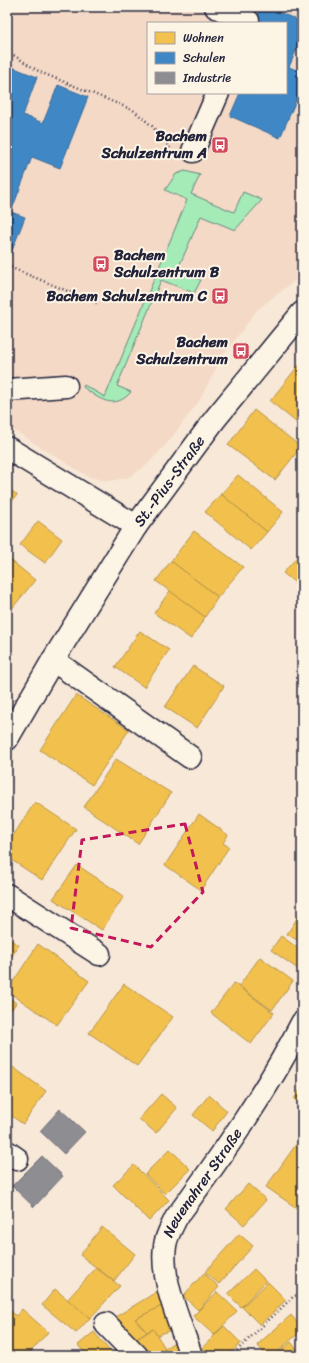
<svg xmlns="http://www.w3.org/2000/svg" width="309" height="1363" viewBox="0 0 309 1363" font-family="Sriracha,sans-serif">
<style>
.built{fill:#f4d9c6;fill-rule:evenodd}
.green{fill:#a5ebb8;stroke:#64867a}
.homes{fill:#f2c14e;stroke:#b49148}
.schools{fill:#3f88c5;stroke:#36699c}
.industry{fill:#8d8d92;stroke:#6d6d78}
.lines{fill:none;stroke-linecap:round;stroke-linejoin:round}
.minor-casing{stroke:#22223b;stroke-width:25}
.path{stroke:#22223b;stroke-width:2.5;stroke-dasharray:1 3;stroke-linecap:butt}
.minor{stroke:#fcf5e5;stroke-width:22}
.marked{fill:none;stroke:#c2185b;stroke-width:3;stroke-dasharray:8 5;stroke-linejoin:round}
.labels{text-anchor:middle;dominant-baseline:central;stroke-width:4;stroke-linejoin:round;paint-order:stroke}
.poi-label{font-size:15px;font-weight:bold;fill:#22223b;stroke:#fcf5e5;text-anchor:end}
.street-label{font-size:15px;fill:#22223b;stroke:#fcf5e5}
</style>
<rect width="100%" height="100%" fill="#f8e8d7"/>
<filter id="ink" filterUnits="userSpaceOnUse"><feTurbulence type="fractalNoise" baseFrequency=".025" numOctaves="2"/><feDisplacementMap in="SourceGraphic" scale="8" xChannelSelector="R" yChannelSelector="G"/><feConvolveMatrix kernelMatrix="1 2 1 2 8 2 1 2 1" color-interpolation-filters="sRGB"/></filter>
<g filter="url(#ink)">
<path class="built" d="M 7,7 L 302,7 L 302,275 L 258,309 L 222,357 L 199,401 L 169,441 L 147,465 L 127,478 L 108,481 L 89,477 L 7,426 ZM 148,23 L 286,23 L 286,93 L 148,93 Z"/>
<path class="green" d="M 185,171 L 200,175 L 191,194 L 234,212 L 243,192 L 262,200 L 235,230 L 201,216 L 177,271 L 201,280 L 194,293 L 161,280 L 117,386 L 131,392 C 114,411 99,399 83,387 L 84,385 L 105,397 L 187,200 L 165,190 L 176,174 Z"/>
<g class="homes">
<polygon points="298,366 302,369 302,427 270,401"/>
<polygon points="254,410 301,447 275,480 228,445"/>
<polygon points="238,475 283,512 267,532 221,494"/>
<polygon points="7,487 17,495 7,508"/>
<polygon points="221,494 267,532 251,550 205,512"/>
<polygon points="38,521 62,539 45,563 20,545"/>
<polygon points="194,531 243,567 218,597 171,561"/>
<polygon points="299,555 302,557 302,580 298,585 283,573"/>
<polygon points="8,558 35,580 10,611 7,608"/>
<polygon points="171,561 218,597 205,617 156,581"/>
<polygon points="170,591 205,617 191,639 154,613"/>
<polygon points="140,631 169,650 144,687 115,667"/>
<polygon points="193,666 224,686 197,728 165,707"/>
<polygon points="76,695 129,730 92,785 40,750"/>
<polygon points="116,759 171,793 138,844 84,807"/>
<polygon points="35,802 76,829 42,880 7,857 7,845"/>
<polygon points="199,814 228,835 223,843 229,847 201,890 165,865"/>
<polygon points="77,865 124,896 102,930 53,899"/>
<polygon points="302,911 302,943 287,934"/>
<polygon points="281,936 302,951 302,964 298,969 271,950"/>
<polygon points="7,938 19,945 7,964"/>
<polygon points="38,944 89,981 57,1025 7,991"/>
<polygon points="260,957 293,981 272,1010 239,986"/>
<polygon points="234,983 274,1013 251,1044 211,1013"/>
<polygon points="124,984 173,1017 137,1066 89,1033"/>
<polygon points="7,996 16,1003 7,1016"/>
<polygon points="7,1063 46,1091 23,1124 7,1113"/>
<polygon points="302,1087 302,1105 294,1099"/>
<polygon points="161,1094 177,1108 156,1133 139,1119"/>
<polygon points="209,1095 227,1111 212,1131 193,1115"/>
<polygon points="302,1136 302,1210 301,1211 266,1187"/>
<polygon points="170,1149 190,1169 165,1194 145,1174"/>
<polygon points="134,1165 169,1200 149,1221 113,1185"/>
<polygon points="248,1184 266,1200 244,1225 226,1209"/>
<polygon points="102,1227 135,1254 114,1281 80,1255"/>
<polygon points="239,1234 253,1246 219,1284 205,1272"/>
<polygon points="96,1268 120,1286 90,1318 67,1300"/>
<polygon points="254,1269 266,1281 241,1307 228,1294"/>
<polygon points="204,1273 219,1287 198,1310 183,1296"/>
<polygon points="268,1282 286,1300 260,1325 242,1307"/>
<polygon points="55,1289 90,1318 76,1333 42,1305"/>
<polygon points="158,1291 164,1305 135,1319 147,1332 132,1342 112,1319"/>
<polygon points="217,1292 237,1311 214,1335 193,1316"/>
<polygon points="164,1305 173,1329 156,1336 153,1329 147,1332 135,1319"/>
<polygon points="7,1307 16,1316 22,1309 48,1332 27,1356 7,1356"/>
<polygon points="291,1315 302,1328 302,1330 273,1356 267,1356 257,1345"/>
<polygon points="224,1326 241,1343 227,1356 210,1356 202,1348"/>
<polygon points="153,1329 165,1348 153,1356 143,1356 132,1342"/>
<polygon points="94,1332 114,1356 87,1356 78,1345"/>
<polygon points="178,1340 181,1356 153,1356 165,1348"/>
<polygon points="291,1342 302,1356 275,1356"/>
</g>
<g class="schools">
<polygon points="261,7 267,7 302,22 302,37 289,67 302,72 302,86 280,138 230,116 240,93 286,93 286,23 254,23"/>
<polygon points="7,65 37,77 23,115 43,123 58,85 88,97 60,168 32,157 11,212 25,217 8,261"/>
</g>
<g class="industry">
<polygon points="60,1109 85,1132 64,1154 40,1131"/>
<polygon points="42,1156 63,1176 34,1207 12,1186"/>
</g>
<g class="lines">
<defs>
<g id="minor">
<polyline points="216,7 248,21 248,23"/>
<polyline points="193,151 218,93"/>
<polyline points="7,390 66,386"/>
<polyline points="7,448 136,526"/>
<polyline points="53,660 190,757"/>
<path id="s1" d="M 7,739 L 53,660 L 136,526 L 215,419 L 302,313"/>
<polyline points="7,895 99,954"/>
<polyline points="7,1152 17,1159"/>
<polyline points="106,1324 137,1356"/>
<path id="s2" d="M 191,1356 C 181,1324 160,1280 165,1246 C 166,1236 172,1227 176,1218 C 222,1155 266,1093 302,1023"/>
</g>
</defs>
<use href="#minor" class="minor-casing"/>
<g class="path">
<polyline points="7,51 40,72 133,110 152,126 170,148"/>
<polyline points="7,266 99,304"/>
<polyline points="231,1356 294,1296 302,1294"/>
</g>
<use href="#minor" class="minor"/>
</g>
</g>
<path class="marked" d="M 185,824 L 203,892 L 151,947 L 71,928 L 82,840 Z"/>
<defs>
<symbol id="bus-square" viewBox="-11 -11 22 22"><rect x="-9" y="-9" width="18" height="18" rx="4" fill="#d1495b" stroke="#fcf5e5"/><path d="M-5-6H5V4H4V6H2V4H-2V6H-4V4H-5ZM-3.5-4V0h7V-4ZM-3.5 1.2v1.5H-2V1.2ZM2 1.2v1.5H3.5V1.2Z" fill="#fff"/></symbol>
</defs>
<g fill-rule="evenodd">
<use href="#bus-square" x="210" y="135" width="20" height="20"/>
<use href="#bus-square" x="91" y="254" width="20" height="20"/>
<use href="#bus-square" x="210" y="286" width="20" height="20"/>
<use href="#bus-square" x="231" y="341" width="20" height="20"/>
</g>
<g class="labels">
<g class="poi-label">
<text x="207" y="136">Bachem<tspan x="207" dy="17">Schulzentrum A</tspan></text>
<text x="114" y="255" text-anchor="start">Bachem<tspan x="114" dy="17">Schulzentrum B</tspan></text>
<text x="207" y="296">Bachem Schulzentrum C</text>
<text x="228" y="342">Bachem<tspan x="228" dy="17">Schulzentrum</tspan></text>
</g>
<g class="street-label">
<text stroke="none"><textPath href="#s1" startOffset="305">St.-Pius-Straße</textPath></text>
<text stroke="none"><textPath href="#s2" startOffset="188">Neuenahrer Straße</textPath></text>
</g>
</g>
<rect width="309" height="1363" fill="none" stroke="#fcf5e5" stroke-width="24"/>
<rect x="12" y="12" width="285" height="1339" fill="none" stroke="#22223b" stroke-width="1.5" filter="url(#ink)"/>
<rect x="147" y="22" width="140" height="72" fill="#fcf5e5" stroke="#a5a1a1"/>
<rect x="155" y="32" width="20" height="12" fill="#f2c14e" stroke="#a5a1a1"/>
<text x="183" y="42" font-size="12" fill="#22223b">Wohnen</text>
<rect x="155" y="52" width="20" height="12" fill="#3f88c5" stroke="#a5a1a1"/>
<text x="183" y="62" font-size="12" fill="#22223b">Schulen</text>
<rect x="155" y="72" width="20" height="12" fill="#8d8d92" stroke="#a5a1a1"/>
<text x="183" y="82" font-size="12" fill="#22223b">Industrie</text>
</svg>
